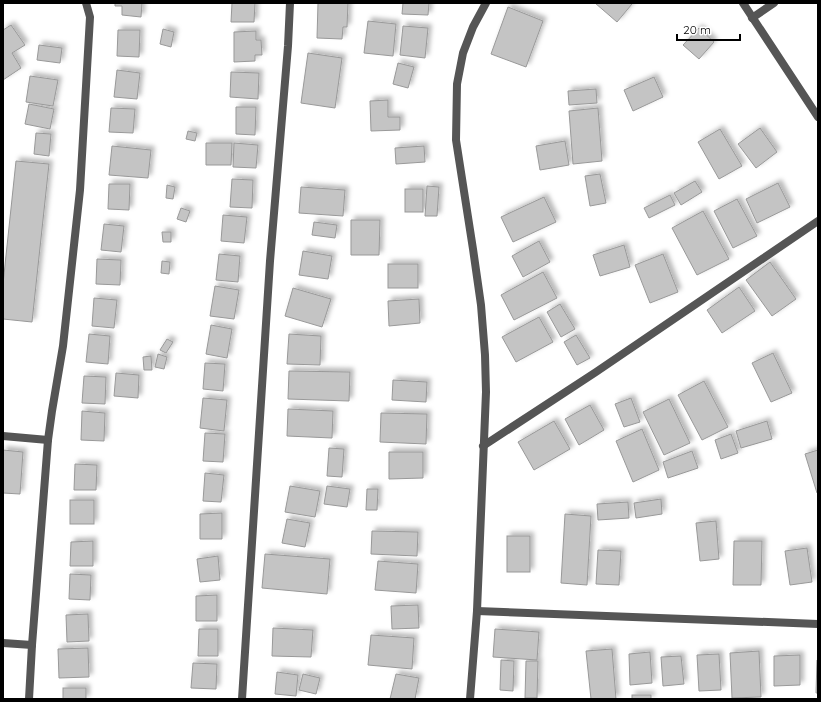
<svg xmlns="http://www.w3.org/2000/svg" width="821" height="702" viewBox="0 0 821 702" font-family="Quicksand,sans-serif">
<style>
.building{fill:#c4c4c4;stroke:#999;filter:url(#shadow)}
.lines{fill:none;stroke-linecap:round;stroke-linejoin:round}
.minor{stroke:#555;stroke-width:8}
</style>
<defs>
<filter id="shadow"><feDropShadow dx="3.5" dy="-3.5" stdDeviation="2" flood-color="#0004"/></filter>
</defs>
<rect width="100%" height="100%" fill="#fff"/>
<g class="building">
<polygon points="115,3 142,3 141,17 122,15 122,6 115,6"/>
<polygon points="232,3 255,3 254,22 231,22"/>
<polygon points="318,3 348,3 347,27 343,27 342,39 317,38"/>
<polygon points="403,3 429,3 428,15 402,14"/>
<polygon points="595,3 631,3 632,4 617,22"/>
<polygon points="508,7 543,21 526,67 491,54"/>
<polygon points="368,21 396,24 393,56 364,53"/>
<polygon points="11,25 25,45 12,53 21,68 3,80 3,30"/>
<polygon points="403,26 428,28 425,58 400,55"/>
<polygon points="699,28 714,42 699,59 683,45"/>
<polygon points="163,29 174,32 171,47 160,44"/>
<polygon points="118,30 140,30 139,57 117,56"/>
<polygon points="256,31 256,40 261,40 262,55 255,55 255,61 234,62 234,32"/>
<polygon points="39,45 62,48 60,63 37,60"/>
<polygon points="308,53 342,58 335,108 301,103"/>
<polygon points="398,63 414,67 408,88 393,84"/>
<polygon points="117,70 140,73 137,99 114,97"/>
<polygon points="231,72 259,73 258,99 230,97"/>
<polygon points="30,76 58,80 53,106 26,102"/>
<polygon points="654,77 663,97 633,111 624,90"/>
<polygon points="596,89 597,103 569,105 568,91"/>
<polygon points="388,100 388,117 400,117 400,130 371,131 370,101"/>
<polygon points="29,104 54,109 50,129 25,124"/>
<polygon points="236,107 256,107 255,135 236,134"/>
<polygon points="111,108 135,109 133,133 109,132"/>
<polygon points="598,108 602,161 573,164 569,111"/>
<polygon points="760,128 777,152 756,168 738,144"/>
<polygon points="720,129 742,166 719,179 698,142"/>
<polygon points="188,131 197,133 195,141 186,139"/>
<polygon points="36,133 51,134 49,156 34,154"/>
<polygon points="565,141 569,165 540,170 536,146"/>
<polygon points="206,143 232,143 231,165 206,165"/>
<polygon points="234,143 258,145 256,168 233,167"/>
<polygon points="112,146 151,150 148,178 109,175"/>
<polygon points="424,146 425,162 396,164 395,148"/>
<polygon points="16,161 49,164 32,322 3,319 3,284"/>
<polygon points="600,174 606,203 590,206 585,176"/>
<polygon points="232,179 253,180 252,208 230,207"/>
<polygon points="695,181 702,192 681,205 674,193"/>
<polygon points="778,183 790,207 757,223 746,199"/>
<polygon points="109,184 130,184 129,210 108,209"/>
<polygon points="167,185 175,187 173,199 166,198"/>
<polygon points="427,186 439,187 437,216 425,216"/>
<polygon points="301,187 345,190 343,216 299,213"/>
<rect x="405" y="189" width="18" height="23"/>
<polygon points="670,195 675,205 649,218 644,208"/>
<polygon points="544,197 556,222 513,242 501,217"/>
<polygon points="737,199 757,236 733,248 714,211"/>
<polygon points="181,208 190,211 186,222 177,219"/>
<polygon points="703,211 729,259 697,275 672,228"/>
<polygon points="223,215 247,217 244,243 221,241"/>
<polygon points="351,220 380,220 379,255 351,255"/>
<polygon points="314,222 337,225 335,238 312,235"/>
<polygon points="104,224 124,226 121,252 101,250"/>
<polygon points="162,232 171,232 171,242 163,242"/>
<polygon points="539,241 550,262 523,277 512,256"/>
<polygon points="624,245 630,267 600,276 593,255"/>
<polygon points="303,251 332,256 328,279 299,275"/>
<polygon points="219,254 240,256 238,282 216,280"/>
<polygon points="663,254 678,292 650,303 635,265"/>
<polygon points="97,259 121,260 120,285 96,284"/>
<polygon points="162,261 170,262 169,274 161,273"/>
<polygon points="770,262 796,299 772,316 746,280"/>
<rect x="388" y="264" width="30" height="24"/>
<polygon points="543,272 557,298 514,320 501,295"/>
<polygon points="215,286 239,290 234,319 210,316"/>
<polygon points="739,287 755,311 722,333 707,310"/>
<polygon points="293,288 331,299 322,327 285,316"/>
<polygon points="94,298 117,300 114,328 92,326"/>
<polygon points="419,299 420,323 389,326 388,301"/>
<polygon points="560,304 575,329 561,337 547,312"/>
<polygon points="539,317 553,342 516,362 502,337"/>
<polygon points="211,325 232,329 227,358 206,354"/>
<polygon points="89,334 110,336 108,364 86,362"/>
<polygon points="289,334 321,336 320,365 287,364"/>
<polygon points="576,335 590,358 577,365 564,342"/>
<polygon points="167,339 173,342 166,353 160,350"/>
<polygon points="773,353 792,393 771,402 752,363"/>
<polygon points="158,354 167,357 164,369 155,367"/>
<polygon points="151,356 152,370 144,370 143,357"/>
<polygon points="205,363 225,364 223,391 203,389"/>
<polygon points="289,371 350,372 349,401 288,399"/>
<polygon points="116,373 139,375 138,398 114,396"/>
<polygon points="84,376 106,377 105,404 82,403"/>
<polygon points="393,380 427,382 426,402 392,400"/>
<polygon points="704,381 728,427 702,440 678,395"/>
<polygon points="203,398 227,400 224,431 200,428"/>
<polygon points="631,398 640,422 624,427 615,404"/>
<polygon points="669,399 690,443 664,455 643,412"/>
<polygon points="590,405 604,430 579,445 565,419"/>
<polygon points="288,409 333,411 332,438 287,436"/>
<polygon points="82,411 105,413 104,441 81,440"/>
<polygon points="381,413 427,414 426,444 380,442"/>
<polygon points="554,421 570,449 534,470 518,442"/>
<polygon points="767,421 772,439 741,448 736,431"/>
<polygon points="642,429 659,470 633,482 616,441"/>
<polygon points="205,433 225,434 223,462 203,461"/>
<polygon points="731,434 738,453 721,459 715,440"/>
<polygon points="329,448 344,449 342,477 327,476"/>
<polygon points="3,450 23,452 20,494 3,493"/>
<polygon points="818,450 818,492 817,493 805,454"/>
<polygon points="692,451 698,468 668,478 663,462"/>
<polygon points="389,452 423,452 423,478 389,479"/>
<polygon points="75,464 97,465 96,490 74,490"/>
<polygon points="205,473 224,475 221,502 203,501"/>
<polygon points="290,486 320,491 315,517 285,512"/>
<polygon points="327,486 350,489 347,507 324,504"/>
<polygon points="367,489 378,489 377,510 366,510"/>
<polygon points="661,499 662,514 636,518 634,503"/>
<rect x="70" y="500" width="24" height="24"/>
<polygon points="628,502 629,518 598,520 597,504"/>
<polygon points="222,513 222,539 200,539 200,514"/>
<polygon points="565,514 591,516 587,585 561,583"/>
<polygon points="287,519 310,523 305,547 282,543"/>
<polygon points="716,521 719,559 700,561 696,523"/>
<polygon points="372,531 418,532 417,556 371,554"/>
<rect x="507" y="536" width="23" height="36"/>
<polygon points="93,541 93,566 70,566 71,542"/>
<polygon points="734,541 762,541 761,585 733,585"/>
<polygon points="807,548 812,582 790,585 785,551"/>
<polygon points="598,550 621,551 619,585 596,584"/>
<polygon points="265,554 330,559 327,594 262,588"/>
<polygon points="218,556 220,580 200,582 197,559"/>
<polygon points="378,561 418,564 416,593 375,590"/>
<polygon points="70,574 91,575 90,600 69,599"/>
<polygon points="217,595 217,621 196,621 196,596"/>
<polygon points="418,605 419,628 392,629 391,606"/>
<polygon points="88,614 89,641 67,642 66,615"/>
<polygon points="273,628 313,630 311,657 272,656"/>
<polygon points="199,629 218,629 218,656 198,656"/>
<polygon points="495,629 539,632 537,660 493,657"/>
<polygon points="371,635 414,638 412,669 368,665"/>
<polygon points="88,648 89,677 59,678 58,649"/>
<polygon points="612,649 616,699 591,699 586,651"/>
<polygon points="759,651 761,697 732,698 730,653"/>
<polygon points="650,652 652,683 630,685 629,654"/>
<polygon points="719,654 721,690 699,691 697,655"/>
<polygon points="800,655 800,685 774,686 774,656"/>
<polygon points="681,656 684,684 663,686 661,657"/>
<polygon points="501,660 514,661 513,691 500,690"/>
<polygon points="817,660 818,660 818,693 816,693"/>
<polygon points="526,661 538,661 537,698 525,698"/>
<polygon points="193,663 217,664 216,689 191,688"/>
<polygon points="277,672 298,675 296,696 275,694"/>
<polygon points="303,674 320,678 316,694 299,690"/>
<polygon points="396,674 419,678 415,699 390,699"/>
<rect x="63" y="688" width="23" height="11"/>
<rect x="632" y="695" width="19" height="4"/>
</g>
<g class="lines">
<g class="minor">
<polyline points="743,3 818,117"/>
<polyline points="752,18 774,3"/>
<polyline points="3,436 48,440"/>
<polyline points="483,446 596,372 818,221"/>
<polyline points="477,611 818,624"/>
<polyline points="3,643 32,645"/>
<polyline points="29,699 32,645 48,440 52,411 63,346 80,190 90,17 86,3"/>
<polyline points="242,699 270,261 288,46 290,3"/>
<polyline points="470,699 477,611 486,392 485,355 481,305 473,249 456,140 457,84 463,53 473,27 486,3"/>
</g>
</g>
<rect width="821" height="702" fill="none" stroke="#000000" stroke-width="8"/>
<path d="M677 34v6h63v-6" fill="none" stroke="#000000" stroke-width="2"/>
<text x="683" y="34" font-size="12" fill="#000000" stroke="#ffffff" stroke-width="3" paint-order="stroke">20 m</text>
</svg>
